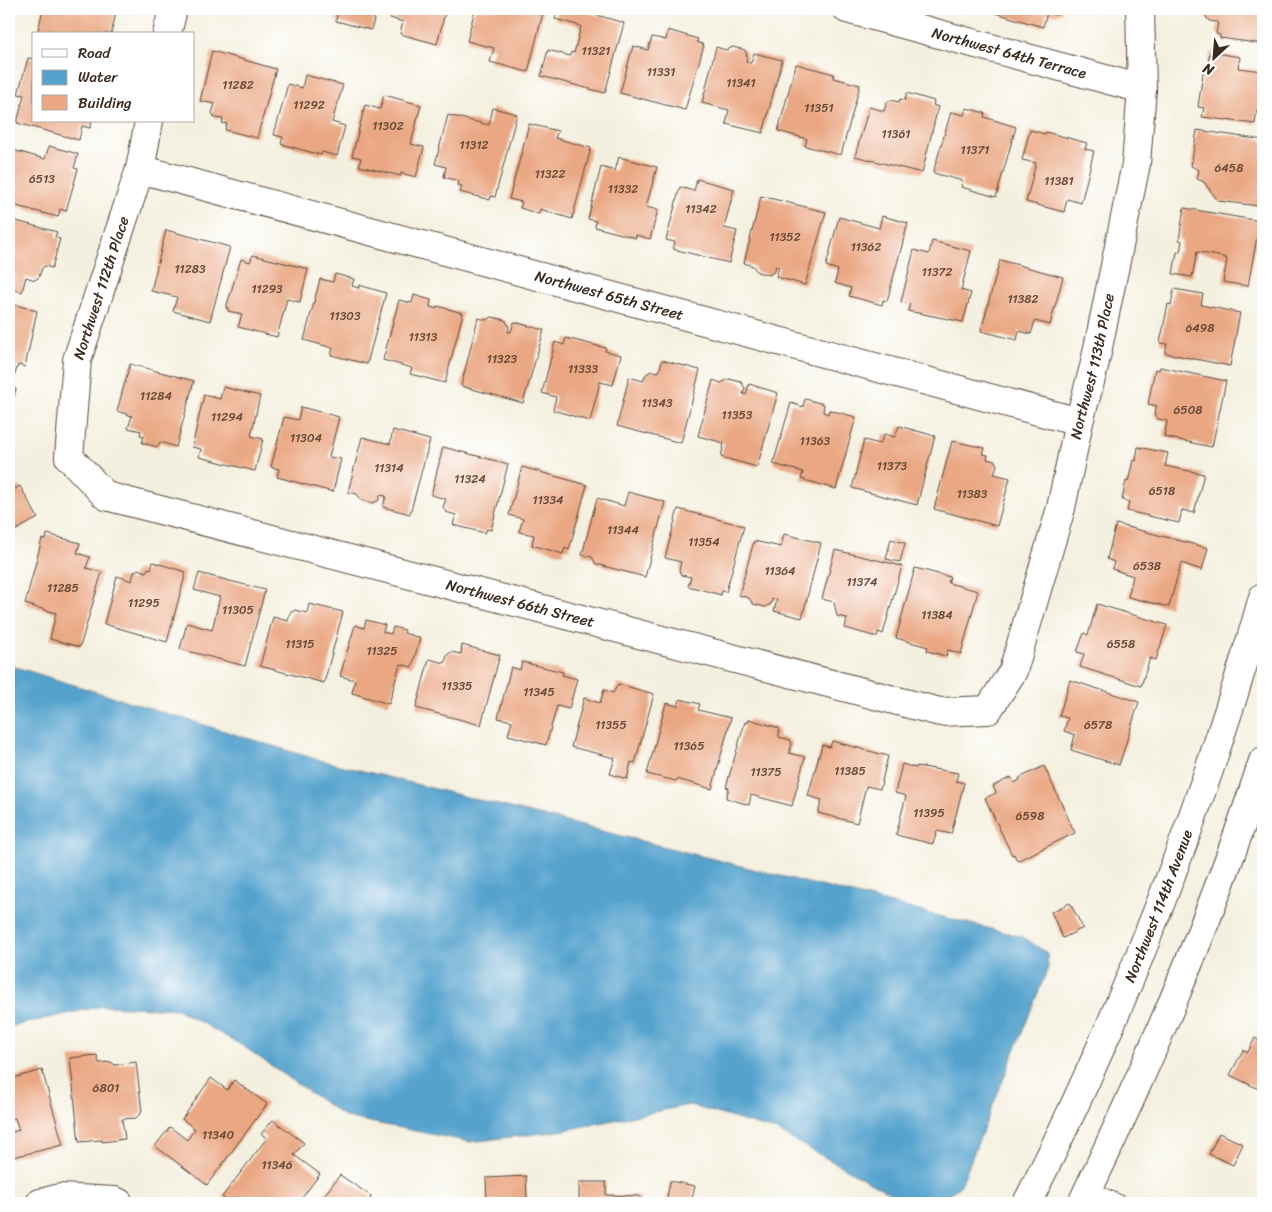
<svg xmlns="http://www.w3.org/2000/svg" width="1272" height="1212" viewBox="0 0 1272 1212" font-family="Sriracha,sans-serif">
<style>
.water{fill:#54a3cd;stroke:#486676}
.building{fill:#eaa783}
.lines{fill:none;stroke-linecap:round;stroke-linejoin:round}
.lane-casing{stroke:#57483b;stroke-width:16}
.street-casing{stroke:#57483b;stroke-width:30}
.secondary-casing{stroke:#57483b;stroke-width:30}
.lane{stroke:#fff;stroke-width:14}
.street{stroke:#fff;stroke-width:28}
.secondary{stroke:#fff;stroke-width:28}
.labels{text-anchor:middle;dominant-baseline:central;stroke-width:5;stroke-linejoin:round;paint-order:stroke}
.number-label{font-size:12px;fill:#674937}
.street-label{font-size:15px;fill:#3b2a1e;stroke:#fff}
</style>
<rect width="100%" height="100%" fill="#fff"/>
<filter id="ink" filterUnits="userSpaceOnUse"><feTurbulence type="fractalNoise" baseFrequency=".02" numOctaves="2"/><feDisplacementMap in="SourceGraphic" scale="10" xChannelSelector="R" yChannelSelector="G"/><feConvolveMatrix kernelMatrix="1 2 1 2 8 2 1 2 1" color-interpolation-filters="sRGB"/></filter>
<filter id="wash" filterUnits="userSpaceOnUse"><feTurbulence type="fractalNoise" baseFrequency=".0096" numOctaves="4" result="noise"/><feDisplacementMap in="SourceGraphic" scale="20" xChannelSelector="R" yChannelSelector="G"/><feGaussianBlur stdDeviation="1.12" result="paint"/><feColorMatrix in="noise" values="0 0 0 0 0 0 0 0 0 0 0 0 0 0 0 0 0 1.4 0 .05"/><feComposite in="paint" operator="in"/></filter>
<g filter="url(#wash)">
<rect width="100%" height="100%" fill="#f4f0df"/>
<polygon class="water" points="9,665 312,758 1023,937 1047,953 1048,968 961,1185 938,1203 908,1203 777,1131 689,1105 560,1131 470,1142 345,1117 243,1046 177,1009 102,1006 9,1027"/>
<g id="blocks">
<g class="building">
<polygon points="43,9 117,9 111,34 51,34 38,31"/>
<polygon points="317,9 377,9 371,30 336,21 337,14"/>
<polygon points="393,9 446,9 437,44 400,34 403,22 390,18"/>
<polygon points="475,9 544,9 528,72 490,62 494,48 467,41"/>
<polygon points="558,9 586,9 586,12 624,23 605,93 541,76 548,50 570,56 571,52 574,53 581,26 555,19"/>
<polygon points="996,9 1062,9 1062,12 1056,15 1047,13 1043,27 995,13"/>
<polygon points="1207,9 1263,9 1263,44 1220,38 1220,35 1216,34 1218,22 1209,21 1205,15"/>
<polygon points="668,30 698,39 697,42 704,45 685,110 620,93 633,46 648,50 652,37 666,40"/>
<polygon points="716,47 726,50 733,47 745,50 747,56 746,62 751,63 754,53 782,60 763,133 726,124 729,110 702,103"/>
<polygon points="212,51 276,69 257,138 225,130 227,124 222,123 223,119 215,118 212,113 215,104 200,101"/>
<polygon points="1210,52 1240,57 1238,68 1263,71 1263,111 1257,110 1255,124 1202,117 1204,108 1198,107 1204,67 1207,68"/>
<polygon points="28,58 34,59 34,121 92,121 90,128 82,126 79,140 17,123 24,95 18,94"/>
<polygon points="796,64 834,74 833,78 860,85 841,155 805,146 807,139 778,131"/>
<polygon points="305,75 343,85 332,122 345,126 337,156 322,152 321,155 281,144 283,137 274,135 288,84 302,88"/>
<polygon points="907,93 934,101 933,105 938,107 922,173 855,156 869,107 884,111 887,102 891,100 899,102 900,99 905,100"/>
<polygon points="384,95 421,105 411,144 424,147 416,177 401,173 401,176 359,166 361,158 352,156 365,105 380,109"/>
<polygon points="493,108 517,114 495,197 491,196 490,200 460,192 462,186 458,185 459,181 444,177 446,167 435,164 448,115 489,125"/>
<polygon points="966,108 985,113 984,117 1016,127 996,197 961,187 963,181 933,173 951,112 964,115"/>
<polygon points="529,124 558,131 555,138 591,148 572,219 540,209 539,214 520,208 522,202 509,199"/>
<polygon points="1030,130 1045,134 1046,132 1087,143 1085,149 1094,151 1081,203 1067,199 1064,212 1026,202 1036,163 1022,160"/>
<polygon points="1197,130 1263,140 1263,171 1259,206 1218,201 1204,182 1197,179 1199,170 1191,166"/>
<polygon points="49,146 78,154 74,168 78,169 66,211 60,209 58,217 9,204 9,149 45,159"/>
<polygon points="619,157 657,167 646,207 658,210 650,239 636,235 636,238 595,227 596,221 588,219 601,167 615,171"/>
<polygon points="697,179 734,189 724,228 737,231 729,263 673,249 675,242 666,240 680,187 694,191"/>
<polygon points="761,196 826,212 805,285 776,277 779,267 776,266 775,271 769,275 757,272 753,266 744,263"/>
<polygon points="1184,208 1260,221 1248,286 1223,282 1227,259 1223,257 1197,252 1192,277 1173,274 1177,252 1180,252 1182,241 1179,240"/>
<polygon points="882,216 908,223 887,301 883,300 882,305 849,296 851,288 835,283 838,270 826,266 839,217 879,228"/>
<polygon points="9,219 57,232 55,237 60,239 52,268 45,266 42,268 39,277 35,280 26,277 22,292 9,288"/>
<polygon points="166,230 230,247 210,321 173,311 177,297 151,291"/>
<polygon points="932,241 971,251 961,290 971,293 963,322 908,311 910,304 901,302 914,250 929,254"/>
<polygon points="253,255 308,269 300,302 287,299 277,337 238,327 242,314 228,311 228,308 226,308 241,259 250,262"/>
<polygon points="1000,260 1063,277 1050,325 1035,321 1031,334 1019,331 1017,340 981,331"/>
<polygon points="335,274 354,279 352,286 359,288 359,285 386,293 367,364 331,355 333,348 304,340 320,279 333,282"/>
<polygon points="1174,289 1203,294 1201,305 1240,313 1230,366 1165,353 1167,344 1160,343 1168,304 1171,305"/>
<polygon points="414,295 431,300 430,307 437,309 437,306 463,313 445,383 410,374 412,368 383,360 399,300 412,303"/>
<polygon points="9,303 37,311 25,367 18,365 15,374 9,372"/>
<polygon points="492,317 505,320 509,326 508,332 511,332 514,322 544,330 523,403 461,386 478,318 487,320"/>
<polygon points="566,338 606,348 605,351 621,355 613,385 600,382 590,421 553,410 556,397 542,393 555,342 564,345"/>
<polygon points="662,360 700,370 681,443 617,426 629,377 643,381 646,374 652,371 659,372"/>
<polygon points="130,364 194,381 176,447 160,442 158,447 142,443 144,436 140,435 141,431 128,428 132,416 117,411"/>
<polygon points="1160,367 1226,381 1212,447 1164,437 1167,421 1158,419 1154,414 1157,406 1148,404 1155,369 1159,370"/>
<polygon points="729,379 741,382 745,388 743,394 746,395 749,384 778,393 757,467 721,457 724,443 698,436 713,380 721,383"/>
<polygon points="9,387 16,389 9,418"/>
<polygon points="223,387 260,396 251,436 263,439 255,471 199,457 201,449 192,447 204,395 220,399"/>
<polygon points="805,399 824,404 823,412 828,414 829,410 856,417 836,489 801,479 803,472 773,464 791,403 803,407"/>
<polygon points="301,407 339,417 329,457 341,459 333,492 277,477 279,469 271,467 284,417 298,420"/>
<polygon points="899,426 935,436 917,505 852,488 864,440 880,444 884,434 895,437"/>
<polygon points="393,430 430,440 410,514 383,507 386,496 380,495 379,500 373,503 361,500 357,494 348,492 362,437 390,444"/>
<polygon points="952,441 985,448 983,454 988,455 987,459 995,461 997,465 994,474 1010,478 997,526 934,509"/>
<polygon points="443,447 508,464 491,530 487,529 485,533 453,525 456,515 446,512 443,507 446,499 431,495"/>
<polygon points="1138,447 1168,453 1165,466 1204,474 1194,513 1182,510 1179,523 1127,511 1129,502 1122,500 1126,481 1128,482 1133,460 1136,461"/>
<polygon points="522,467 587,485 569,550 565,548 563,554 532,545 534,535 519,532 523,519 509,515"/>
<polygon points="20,486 38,518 9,534 9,488 11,491"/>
<polygon points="628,492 665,502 645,577 596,564 592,557 582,555 597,498 624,506"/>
<polygon points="678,509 744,526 726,592 722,591 721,595 688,586 691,577 681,575 679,570 681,562 665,558"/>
<polygon points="1116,524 1208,548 1202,570 1181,563 1169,607 1128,597 1133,576 1112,569 1114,562 1107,559"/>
<polygon points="47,534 80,543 77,553 90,557 86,568 102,572 80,647 50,639 56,613 25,604 42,539 46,540"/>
<polygon points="784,534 821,543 802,618 774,611 777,600 772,599 771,604 765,607 753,604 749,598 739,595 754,541 781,547"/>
<polygon points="891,539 905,543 900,562 886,559"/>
<polygon points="835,550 902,566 883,634 878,632 877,637 845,628 847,618 837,616 834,602 822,599"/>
<polygon points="153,562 186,572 167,642 104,624 117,576 132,581 134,572 138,569 146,572 148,568 151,569"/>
<polygon points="915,568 950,577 948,583 978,591 961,654 948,650 946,656 927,651 928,647 896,638"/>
<polygon points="199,573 265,590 245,666 180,649 187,623 212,630 220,597 194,590"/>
<polygon points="309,604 343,612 324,683 260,666 273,617 288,621 290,613 295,610 307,613"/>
<polygon points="1097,604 1167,625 1156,660 1150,658 1141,686 1080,667 1084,654 1077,652 1084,633 1088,635"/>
<polygon points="366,620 385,625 383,632 391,634 393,627 405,630 404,633 420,638 412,667 400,664 389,704 352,693 355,680 340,676 355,625 364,628"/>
<polygon points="462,645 500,655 481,725 416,708 429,659 445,663 447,655 451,652 461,654"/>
<polygon points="522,662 563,672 562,675 577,679 569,709 557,706 546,745 508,735 512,721 498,718 511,667 520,670"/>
<polygon points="1070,680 1139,702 1119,765 1071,750 1075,735 1064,731 1068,718 1059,716"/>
<polygon points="618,684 654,694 635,763 631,762 627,779 610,774 615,758 571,747 584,698 600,703 604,690 613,693"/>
<polygon points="680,699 700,704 698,710 731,718 712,789 677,779 676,781 647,774 666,703 678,706"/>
<polygon points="749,719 779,728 779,737 790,740 792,744 789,753 805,757 792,806 751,795 749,805 726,798 729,788 726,787 745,722 748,723"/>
<polygon points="832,741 888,756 880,789 866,786 857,823 818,813 822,800 808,796 822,745 830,747"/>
<polygon points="902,764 916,768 917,766 958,773 956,781 964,783 951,834 937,831 933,844 896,835 906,796 895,793"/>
<polygon points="1044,766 1075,833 1017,861 1014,854 1012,855 985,798 996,793 993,786 1011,777 1014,783 1020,780 1019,778"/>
<polygon points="1070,903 1083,928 1063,938 1051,912"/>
<polygon points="1255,1038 1263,1043 1263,1091 1230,1075 1243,1050 1248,1052"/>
<polygon points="97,1055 99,1063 111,1062 115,1065 136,1062 142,1112 136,1118 122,1119 125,1139 102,1142 102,1140 79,1142 70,1058"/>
<polygon points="42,1070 63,1145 9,1158 9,1133 19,1130 15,1118 9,1120 9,1076 10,1079"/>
<polygon points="211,1078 227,1090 234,1080 267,1104 207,1185 155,1146 170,1127 187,1140 195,1129 182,1119"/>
<polygon points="273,1120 304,1143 294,1155 320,1174 298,1203 230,1203 222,1197 267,1138 261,1134"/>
<polygon points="1219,1133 1243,1144 1233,1165 1209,1154"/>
<polygon points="340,1175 371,1196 369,1203 318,1203"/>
<polygon points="526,1176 527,1199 487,1201 486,1178"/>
<polygon points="670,1181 695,1186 692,1199 712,1203 666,1203"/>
<polygon points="579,1182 606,1182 606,1195 640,1196 640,1203 579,1203"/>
</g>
</g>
</g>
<g filter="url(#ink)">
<use href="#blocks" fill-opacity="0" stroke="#57483b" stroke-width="1"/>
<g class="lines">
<defs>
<polyline id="lane" points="1089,1189 1121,1203"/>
<g id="street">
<path id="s1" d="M 847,9 L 1142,89"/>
<polyline points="167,34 173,9"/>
<path id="s2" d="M 149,121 L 140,169 L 77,360 L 69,457 L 106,496 L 940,712 L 988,710 L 1013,671 L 1061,508 L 1079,422 L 1094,367 L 1136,164 L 1142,89 L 1140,9"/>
<path id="s3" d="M 140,169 L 1079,422"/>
<polyline points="40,1203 60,1198 115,1201 119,1203"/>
</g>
<g id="secondary">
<path id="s4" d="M 1027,1203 C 1098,1063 1158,919 1209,770 C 1228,713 1247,655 1263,597"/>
<path d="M 1082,1203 C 1151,1059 1214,912 1263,761"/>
</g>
</defs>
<use href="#lane" class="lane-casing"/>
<use href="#street" class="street-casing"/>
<use href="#secondary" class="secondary-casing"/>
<use href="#lane" class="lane"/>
<use href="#street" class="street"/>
<use href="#secondary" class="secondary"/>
</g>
</g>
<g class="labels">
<g class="number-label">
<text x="596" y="51">11321</text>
<text x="661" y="72">11331</text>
<text x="741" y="83">11341</text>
<text x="238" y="85">11282</text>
<text x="309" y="105">11292</text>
<text x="819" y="108">11351</text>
<text x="388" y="126">11302</text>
<text x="896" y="134">11361</text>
<text x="474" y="145">11312</text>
<text x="975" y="150">11371</text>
<text x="1229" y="168">6458</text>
<text x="550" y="174">11322</text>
<text x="42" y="179">6513</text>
<text x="1059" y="181">11381</text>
<text x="623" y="189">11332</text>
<text x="701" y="209">11342</text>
<text x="785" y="237">11352</text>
<text x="866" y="247">11362</text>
<text x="190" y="269">11283</text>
<text x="937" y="272">11372</text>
<text x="267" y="289">11293</text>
<text x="1023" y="299">11382</text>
<text x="345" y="316">11303</text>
<text x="1200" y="328">6498</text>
<text x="423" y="337">11313</text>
<text x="502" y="359">11323</text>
<text x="583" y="369">11333</text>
<text x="156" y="396">11284</text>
<text x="657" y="403">11343</text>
<text x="1188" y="410">6508</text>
<text x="737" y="415">11353</text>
<text x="227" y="417">11294</text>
<text x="306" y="438">11304</text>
<text x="815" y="441">11363</text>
<text x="892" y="466">11373</text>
<text x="389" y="468">11314</text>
<text x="470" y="479">11324</text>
<text x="1162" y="491">6518</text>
<text x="972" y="494">11383</text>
<text x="548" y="500">11334</text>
<text x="623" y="530">11344</text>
<text x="704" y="542">11354</text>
<text x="1147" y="566">6538</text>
<text x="780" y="571">11364</text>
<text x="862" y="582">11374</text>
<text x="63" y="588">11285</text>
<text x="144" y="603">11295</text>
<text x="238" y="610">11305</text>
<text x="937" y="615">11384</text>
<text x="300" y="644">11315</text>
<text x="1121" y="644">6558</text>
<text x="382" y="651">11325</text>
<text x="457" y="686">11335</text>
<text x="539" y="692">11345</text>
<text x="611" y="725">11355</text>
<text x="1098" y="725">6578</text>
<text x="689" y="746">11365</text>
<text x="850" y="771">11385</text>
<text x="766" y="772">11375</text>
<text x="929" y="813">11395</text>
<text x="1030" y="816">6598</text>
<text x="106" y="1088">6801</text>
<text x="218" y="1135">11340</text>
<text x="277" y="1165">11346</text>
</g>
<g class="street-label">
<text stroke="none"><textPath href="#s1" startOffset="168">Northwest 64th Terrace</textPath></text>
<text transform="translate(101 288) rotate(-72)">Northwest 112th Place</text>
<text stroke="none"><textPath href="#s3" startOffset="486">Northwest 65th Street</textPath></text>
<text stroke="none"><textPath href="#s2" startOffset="1672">Northwest 113th Place</textPath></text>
<text stroke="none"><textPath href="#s2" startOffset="829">Northwest 66th Street</textPath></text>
<text stroke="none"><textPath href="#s4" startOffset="325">Northwest 114th Avenue</textPath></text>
</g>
</g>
<rect width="1272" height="1212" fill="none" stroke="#fff" stroke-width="30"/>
<rect x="32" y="32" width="162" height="90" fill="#ffffff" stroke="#b1aaa5"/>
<rect x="42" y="49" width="25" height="8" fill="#ffffff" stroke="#b1aaa5"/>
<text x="78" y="58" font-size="15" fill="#3b2a1e">Road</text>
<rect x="42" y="70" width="25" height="15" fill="#54a3cd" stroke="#b1aaa5"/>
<text x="78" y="82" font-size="15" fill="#3b2a1e">Water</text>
<rect x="42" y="95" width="25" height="15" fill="#eaa783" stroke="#b1aaa5"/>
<text x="78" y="108" font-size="15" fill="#3b2a1e">Building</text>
<g transform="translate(1214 58) rotate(206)" stroke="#ffffff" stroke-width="4" paint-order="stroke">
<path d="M0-4L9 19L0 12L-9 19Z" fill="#3b2a1e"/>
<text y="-8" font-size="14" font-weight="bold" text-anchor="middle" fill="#3b2a1e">N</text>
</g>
</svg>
